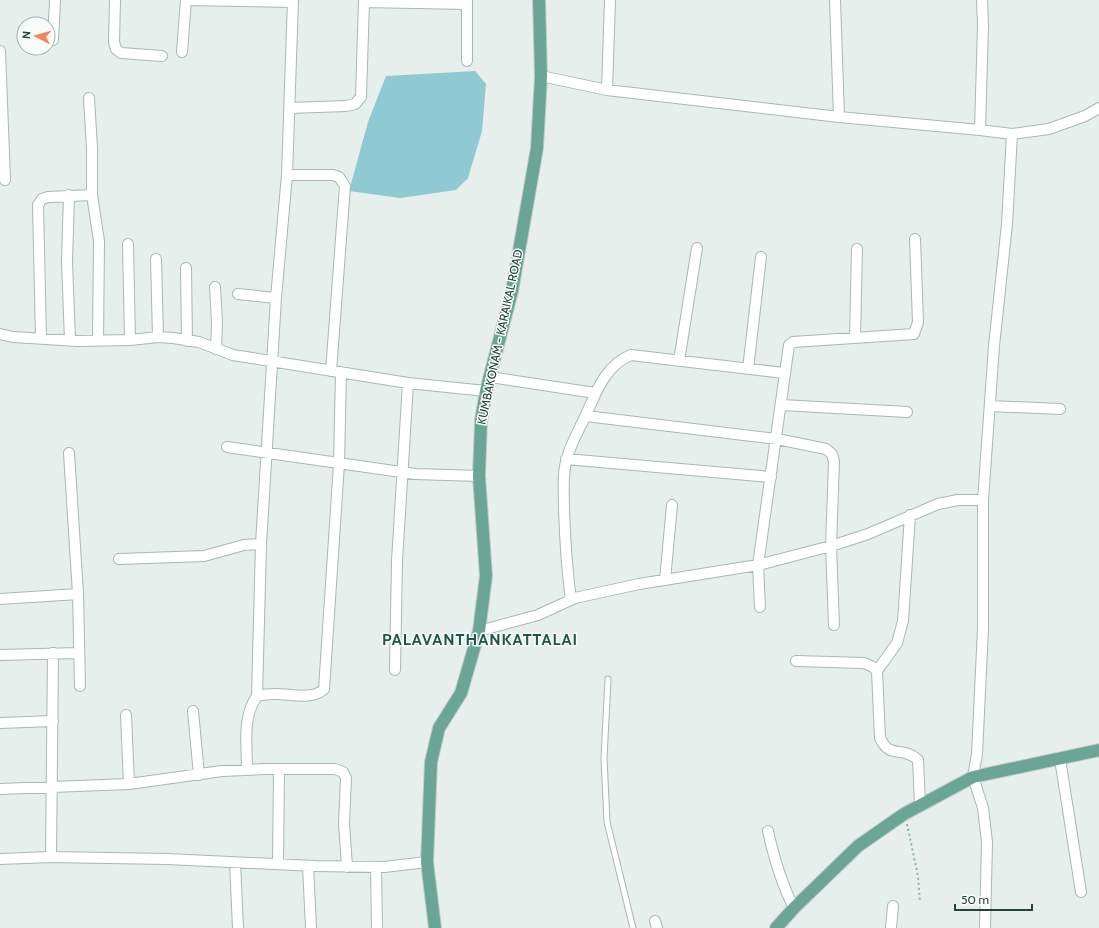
<svg xmlns="http://www.w3.org/2000/svg" width="1099" height="928" viewBox="0 0 1099 928" font-family="Cabin,sans-serif">
  <style>
    .water { fill: #8ec9d4 }
    .lines { fill: none; stroke-linecap: round; stroke-linejoin: round }
    .service-casing { stroke: #a8b8b2; stroke-width: 7 }
    .minor-casing { stroke: #a8b8b2; stroke-width: 12 }
    .primary-casing { stroke: #c2cac8; stroke-width: 14 }
    .path { stroke: #86b3a5; stroke-width: 2; stroke-dasharray: 2 3; stroke-linecap: butt }
    .service { stroke: #fff; stroke-width: 5 }
    .minor { stroke: #fff; stroke-width: 10 }
    .primary { stroke: #6aa596; stroke-width: 12 }
    .labels { text-anchor: middle; stroke-width: 3; stroke-linejoin: round; paint-order: stroke }
    .street-label { font-size: 12px; fill: #24423a; stroke: #f7fbf9 }
    .district-label { font-size: 16px; font-weight: bold; letter-spacing: 1px; fill: #1f5548; stroke: #f7fbf9 }
  </style>
  <rect width="100%" height="100%" fill="#e6efeb"/>
  <path class="water" d="M475 71 486 84 482 131 468 178 456 190 400 198 349 191 368 122 386 76Z"/>
  <g class="lines">
    <defs>
      <path id="service" d="M608 679 604 758 607 822 633 928"/>
      <path id="minor" d="M115 0 114 42 116 49 121 53 162 56
        M186 0 293 2
        M835 0 839 117
        M364 2 467 4
        M53 40 55 0
        M0 51 5 180
        M182 52 186 0
        M467 61V0
        M541 76 607 90 839 117 980 130 1012 134 1049 129 1085 116 1099 108
        M607 90 610 0
        M89 98 92 148V195L99 241 98 341
        M290 108 346 106 355 104 361 97 364 0
        M980 130 983 25 982 0
        M287 175H333L339 177 345 186 331 371
        M69 195 67 262 70 340
        M128 244 130 340
        M156 259 158 337
        M186 268 187 341
        M215 287 217 323 216 349
        M238 294 276 298
        M0 334 13 337 78 341 130 340 158 337 173 338 199 342 233 355 408 383 486 391
        M41 338 38 205 42 199 48 197 92 195
        M855 338 857 249
        M679 361 697 248
        M748 369 761 257
        M490 377 595 393
        M782 405 907 412
        M990 406 1060 409
        M586 416 777 439 826 449 832 454 834 462 831 546 834 625
        M227 447 415 474 479 476
        M69 453 78 594 80 686
        M566 459 771 477
        M119 559 204 556 244 545 261 544
        M665 580 672 505
        M0 599 78 594
        M571 600C567 570 565 540 564 509 564 493 562 474 567 458 572 440 582 425 589 408 598 387 608 364 631 355L784 373
        M760 607 758 565 789 345 793 342 914 334 918 322 915 239
        M479 631 538 615 575 598 639 584 758 565 831 546 868 534 938 504 958 500H983
        M0 655 78 653
        M796 661 864 663 873 667 877 671 880 738C890 760 902 745 918 760L920 805
        M395 670 397 561 408 383
        M877 671 897 643 903 621 910 515
        M257 696 261 544 276 298 287 175 293 0
        M193 711 199 775
        M126 715 129 784
        M0 723 53 721
        M1060 759 1081 892
        M247 770C247 745 242 717 257 696 262 695 268 694 273 694 288 693 312 701 324 689L339 464 341 372
        M0 789 129 784 222 771 265 769H335L343 772 346 778 344 823 347 867
        M768 831C774 858 781 883 794 908
        M51 857 53 653
        M0 859 51 857 167 859 315 866 384 867 427 862
        M235 862 238 928
        M278 864 279 769
        M308 866 311 928
        M376 867 377 928
        M655 921 657 928
        M891 928 893 906
        M985 928 987 842 983 808 973 777 977 754 983 629V500L994 346 1007 224 1012 134"/>
      <path id="primary" d="M435 928 427 862 431 762 439 728 461 693 479 631 486 576 479 476 481 421 486 391 512 291 537 148 541 76 539 0
        M776 928 794 908 858 846 904 814 973 777 1099 750"/>
    </defs>
    <use href="#service" class="service-casing"/>
    <use href="#minor" class="minor-casing"/>
    <use href="#primary" class="primary-casing"/>
    <path class="path" d="M907 824 918 876 920 902"/>
    <use href="#service" class="service"/>
    <use href="#minor" class="minor"/>
    <use href="#primary" class="primary"/>
  </g>
  <g class="labels">
    <g class="street-label">
      <text transform="translate(500 337) rotate(-78)" y="4">KUMBAKONAM - KARAIKAL ROAD</text>
    </g>
    <g class="district-label">
      <text x="480" y="645">PALAVANTHANKATTALAI</text>
    </g>
  </g>
  <g transform="translate(36 36) rotate(276)"><circle r="19" fill="#f7fbf9" stroke="#a3b1ad"/>
  <path d="M0-3L7 15L0 10L-7 15Z" fill="#f4845f"/>
  <text y="-6" font-size="11" font-weight="bold" text-anchor="middle" fill="#24423a">N</text>
  </g>
  <path d="M955 904v6h77v-6" fill="none" stroke="#24423a" stroke-width="2"/>
  <text x="961" y="904" font-size="12" fill="#24423a" stroke="#f7fbf9" stroke-width="3" paint-order="stroke">50 m</text>
</svg>
